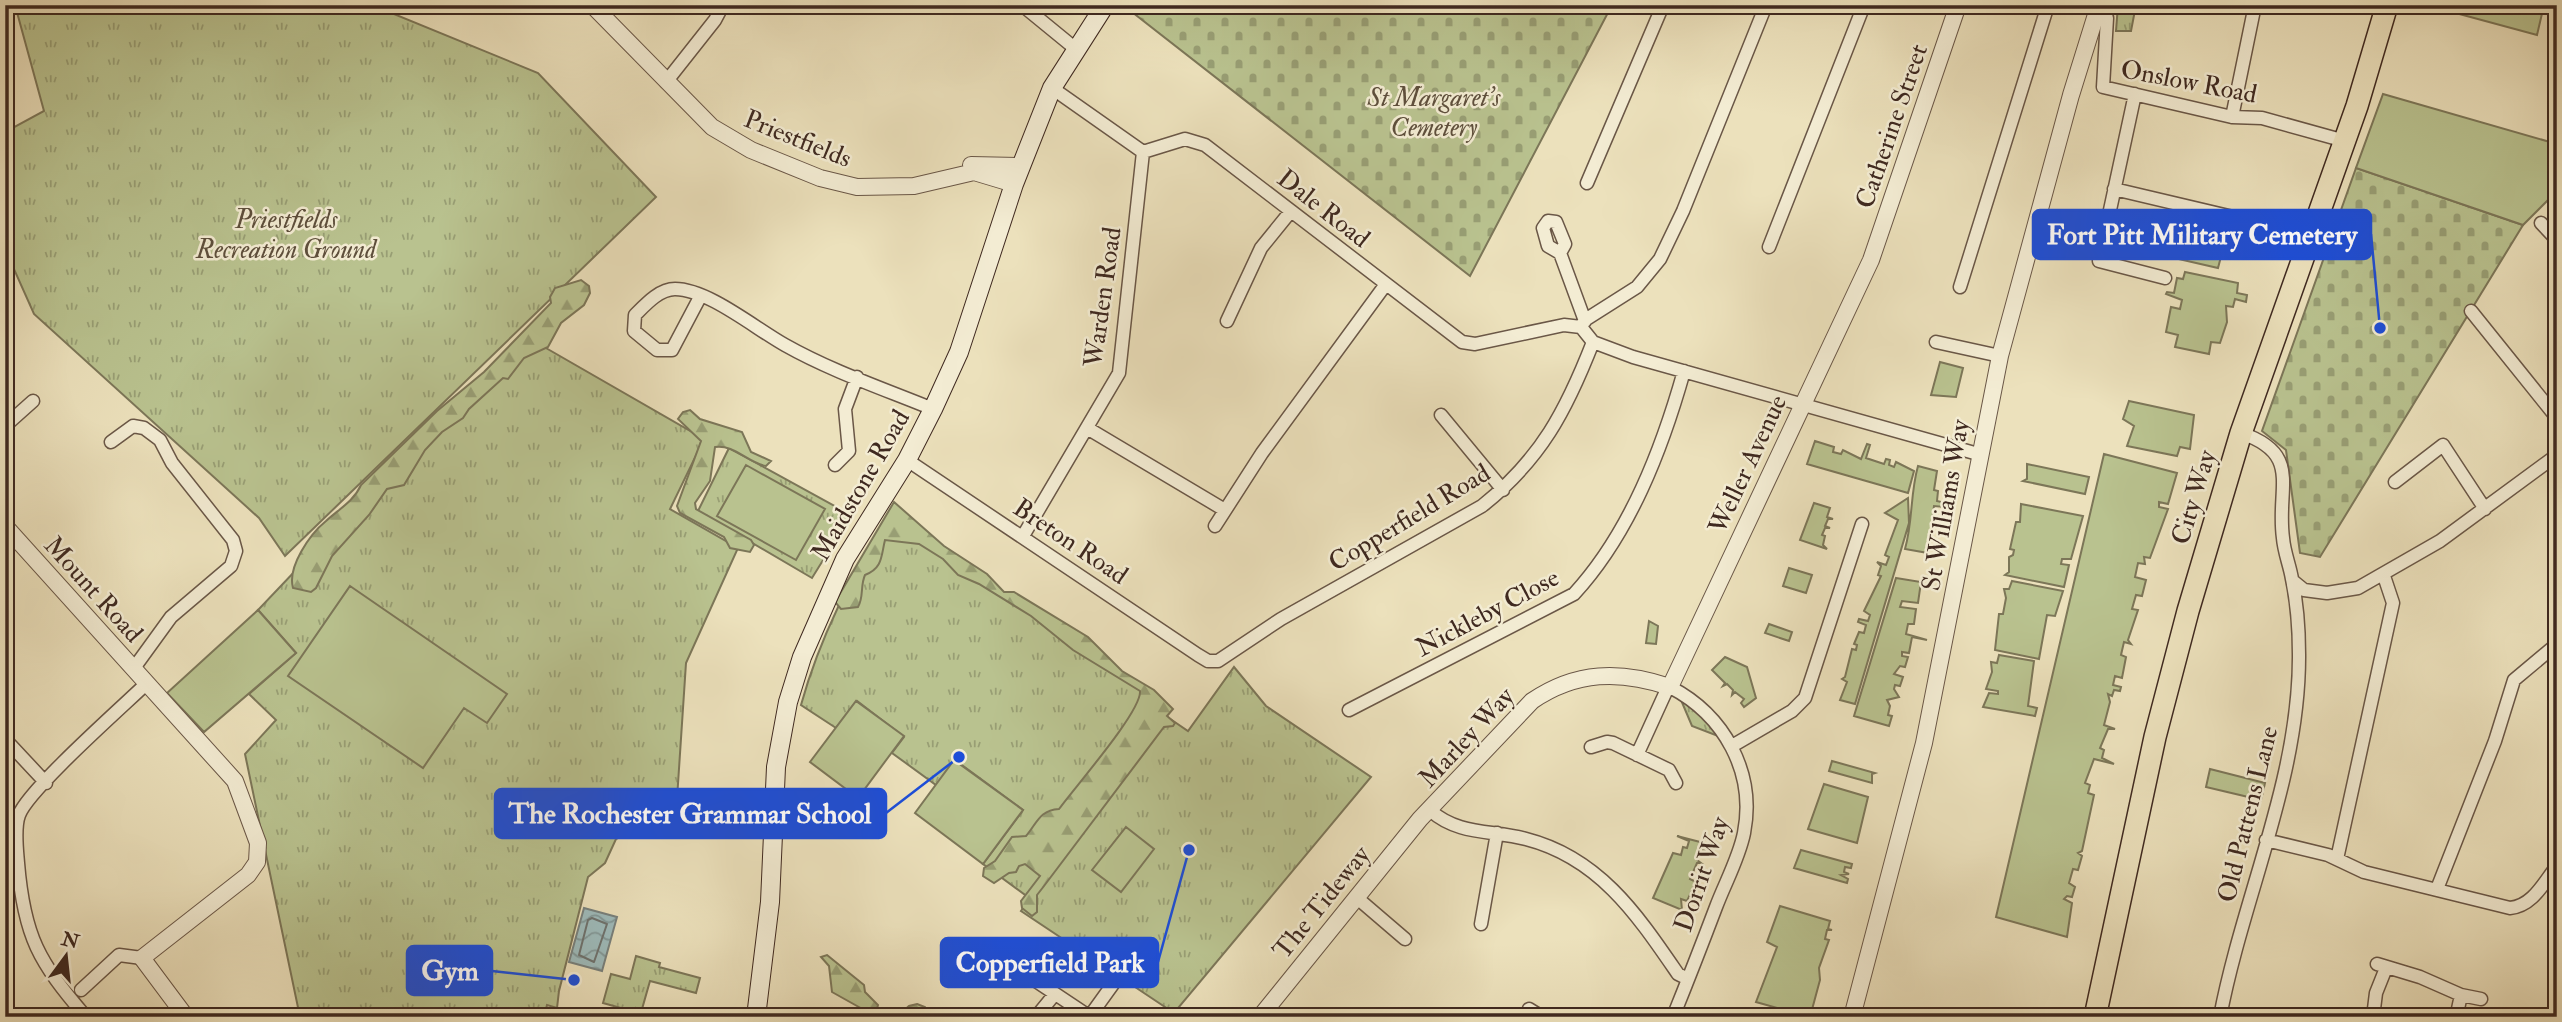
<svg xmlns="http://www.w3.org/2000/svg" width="2562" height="1022" viewBox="0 0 2562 1022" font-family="'IM FELL Double Pica',serif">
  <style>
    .grass { fill: url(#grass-tufts); stroke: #7c7658; stroke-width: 2 }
    .forest { fill: url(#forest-firs); stroke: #7c7658; stroke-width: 2 }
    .cemetery { fill: url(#cemetery-stones); stroke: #7c7658; stroke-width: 2 }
    .garden { fill: #b9c28f; stroke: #7c7658; stroke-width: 2 }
    .water { fill: url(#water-waves); stroke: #78817d; stroke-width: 2 }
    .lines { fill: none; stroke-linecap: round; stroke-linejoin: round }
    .shore { stroke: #6e726e; stroke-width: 2 }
    .minor-casing { stroke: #6a5747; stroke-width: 15 }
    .tertiary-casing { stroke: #6a5747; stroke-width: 18 }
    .secondary-casing { stroke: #3f2920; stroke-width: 20 }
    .primary-casing { stroke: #3f2920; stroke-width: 24 }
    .minor { stroke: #f3ecd3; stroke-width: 12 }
    .tertiary { stroke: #f3ecd3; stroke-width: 16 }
    .secondary { stroke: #f3ecd3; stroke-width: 18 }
    .primary { stroke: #ece1bc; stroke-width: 21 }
    .labels { text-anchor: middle; stroke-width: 5; stroke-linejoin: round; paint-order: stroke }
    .street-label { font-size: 26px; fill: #3f2920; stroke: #f3ecd3 }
    .park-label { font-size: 26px; font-style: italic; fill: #5e4f3c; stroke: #f3ecd3 }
    .leader { fill: none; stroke: #1d4ed8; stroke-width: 2.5 }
    .callout-dot { fill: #1d4ed8; stroke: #f3ecd3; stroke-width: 2.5 }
    .callout { fill: #1d4ed8; stroke: #1d4ed8; stroke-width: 2.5 }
    .callout-label { font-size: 28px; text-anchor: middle; font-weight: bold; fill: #fff }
  </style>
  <defs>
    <pattern id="grass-tufts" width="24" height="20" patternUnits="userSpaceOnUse" patternTransform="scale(1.75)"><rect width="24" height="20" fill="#b9c28f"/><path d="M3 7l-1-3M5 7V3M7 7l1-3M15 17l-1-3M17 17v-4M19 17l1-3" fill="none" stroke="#989e74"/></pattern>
    <pattern id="forest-firs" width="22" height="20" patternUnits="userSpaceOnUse" patternTransform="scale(1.75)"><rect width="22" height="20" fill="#b9c28f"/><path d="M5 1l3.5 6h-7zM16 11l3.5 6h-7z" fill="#989e74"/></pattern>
    <pattern id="cemetery-stones" width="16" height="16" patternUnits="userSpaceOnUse" patternTransform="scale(1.75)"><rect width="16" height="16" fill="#b9c28f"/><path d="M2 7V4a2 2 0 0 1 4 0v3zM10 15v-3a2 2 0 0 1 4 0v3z" fill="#989e74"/></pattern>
    <pattern id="water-waves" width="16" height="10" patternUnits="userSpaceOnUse" patternTransform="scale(1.75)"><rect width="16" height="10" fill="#9ebbbb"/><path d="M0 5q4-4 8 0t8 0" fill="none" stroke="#829898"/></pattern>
  </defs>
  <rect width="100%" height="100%" fill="#ece1bc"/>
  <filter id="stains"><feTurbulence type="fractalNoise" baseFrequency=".00286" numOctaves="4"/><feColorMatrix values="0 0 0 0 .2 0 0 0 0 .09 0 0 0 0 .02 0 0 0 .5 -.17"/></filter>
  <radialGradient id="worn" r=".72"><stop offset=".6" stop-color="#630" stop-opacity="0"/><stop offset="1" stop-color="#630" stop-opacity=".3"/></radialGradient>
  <path class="grass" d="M15 5H372L538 73 656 197 285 556 259 518 34 314 5 249V132L44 111Z
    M2118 5H2136L2131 31H2116Z
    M532 340 704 439 670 509 738 548 686 663 675 829 638 827 616 839 605 863 588 877 559 991 557 1008 547 1005 544 1017H300L245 754 276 720 249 694 296 653 258 610 316 549Z
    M729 448 851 515 812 578 698 511Z
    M888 515 1164 703 1028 897 983 864 1023 810 955 760 936 785 892 753 904 737 857 701 836 728 801 705C820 636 852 576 888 515Z
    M1234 667 1266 706 1371 777 1174 1013 1021 911 1166 716 1188 731Z
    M1681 700 1702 716 1718 736 1692 726Z
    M636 956 660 963 659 967 700 978 696 993 650 981 642 1009 636 1008 635 1012 603 1003 611 974 630 979Z"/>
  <path class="forest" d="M581 280 589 286 590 293 584 305 561 323 548 347 524 358 508 379 503 378 469 409 463 418 442 432 425 450 404 485 387 489 369 515 332 556 316 588 311 592 293 588C287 567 310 534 326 521 339 509 354 501 361 485L437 411 484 372 551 303 550 297 555 288Z
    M690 410 700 419 742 432 751 452 771 461 766 466C748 463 734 444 715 447L710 481 695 503 696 509 751 540 754 545 750 552 730 548 724 537 680 513 677 506 701 441 678 419 683 412Z
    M894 502 944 546 987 574 1004 592H1014L1088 637 1122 671 1154 690 1173 709 1167 716 1175 723 1173 726 1164 727 1044 886 1037 895V912L1032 916 1022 908 1021 901 1040 876 1025 864 1019 866 1016 872 1009 873 994 883 983 876 984 868 995 861 1012 837 1026 836C1037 823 1040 810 1059 809 1074 788 1142 711 1140 691L1073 650 1031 616 979 584 958 575 943 559 919 544 885 540C881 556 883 568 865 575 860 586 864 597 858 607L841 609 835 602Z
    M827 955 864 985 865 992 878 1005 875 1016 832 992 829 966 821 957Z
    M917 1004 925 1007 933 1017H897L909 1006Z"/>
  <path class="cemetery" d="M1123 5H1612L1470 276Z
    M2356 168 2523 225 2320 557 2300 553 2286 450 2262 431Z"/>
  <path class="garden" d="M2426 5H2544L2537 35Z
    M2383 94 2557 144V191L2523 225 2356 168Z
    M2140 212 2139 228 2143 227V231L2147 232 2149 228V233L2155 234 2158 230 2159 234 2193 243 2195 238 2200 243 2205 240 2204 246 2213 248 2217 243 2224 245 2218 268 2122 246 2126 229 2136 231Z
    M2185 272 2238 283 2237 293 2247 295 2246 302 2235 299 2233 307 2226 306 2227 322 2220 343 2211 342 2209 354 2175 347 2178 335 2166 332 2171 307 2180 309 2182 300 2166 294 2167 292 2174 293 2177 278 2183 279Z
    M1940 362 1963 368 1956 397 1931 395Z
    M2129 401 2194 415 2190 449 2180 447 2177 456 2127 446 2134 426 2123 419Z
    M1815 441 1834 447 1833 452 1841 454 1843 450 1861 459 1867 444 1870 445 1866 458 1884 464 1886 459 1890 460 1889 465 1894 467 1896 462 1914 471 1908 493 1807 464Z
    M2104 454 2177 473 2168 504 2159 502V507L2168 509 2150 558 2144 557 2145 564 2138 563 2135 577 2146 580 2142 596 2136 595 2132 609 2138 610 2128 640 2131 644 2124 642 2121 655 2126 657 2122 678 2115 676 2113 685 2121 687 2120 691 2114 690 2112 696 2108 694 2110 702 2104 725 2115 729H2108L2100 748 2104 750 2102 758 2114 764 2094 759 2085 783 2090 785 2088 793 2094 795 2082 851 2078 853 2082 856 2078 870 2073 869 2069 883 2075 887 2072 897 2067 896 2064 899 2072 903 2067 937 1996 917Z
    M2027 464 2089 477 2085 494 2023 481 2027 479Z
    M746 465 825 509 796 560 717 516Z
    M1918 466 1937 471 1934 490 1938 491 1937 501 1945 503V507L1934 506 1928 553 1905 549C1913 521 1910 494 1918 466Z
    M1908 498 1909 523 1855 704 1840 700 1847 682 1842 679 1845 677 1852 649 1856 650 1857 645 1854 644 1859 632 1864 633 1866 625 1858 622 1859 619 1868 621 1870 615 1864 611 1881 576 1878 575 1881 566 1877 562 1886 565 1889 557 1885 555 1898 520 1885 513Z
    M1814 503 1830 508 1827 517 1833 519H1828L1825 526 1830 528H1825L1822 535 1825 536 1823 545 1827 549 1800 540Z
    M2021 504 2083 516 2071 559H2062L2061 564 2069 565 2064 587 2005 575 2009 572V557L2013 555 2014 550 2010 549 2016 522H2020Z
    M1789 568 1812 575 1806 593 1783 586Z
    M1896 578 1921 582 1918 603 1902 601 1900 607 1916 609 1914 624H1908L1906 634 1927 640 1912 637 1909 653 1902 652V656L1908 657 1905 667 1900 666 1894 674 1903 677 1900 686 1895 685 1894 689 1899 697 1887 700 1890 706 1888 715 1892 716 1889 726 1854 716Z
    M2012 581 2063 591 2055 616 2047 615 2039 659 1995 650 1999 614H2003L2006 598 2004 589H2009Z
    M350 586 507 694 487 723 464 708 423 768 288 676Z
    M258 610 296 653 204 732 167 693Z
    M1649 621 1658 626 1656 644 1646 643Z
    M1769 624 1792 632 1789 641 1765 633Z
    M1999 655 2034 661 2028 706 2037 708 2035 716 1983 707 1989 693 1998 694V691L1986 689 1992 672 1991 662 1997 663Z
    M1725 657 1747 667 1756 698 1744 707 1741 703 1744 699 1735 692 1732 695 1733 690 1727 684 1723 686 1725 683 1712 670Z
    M856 701 904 736 858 798 810 762Z
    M954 760 1023 810 983 864 915 813Z
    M1832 761 1875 773 1872 774V783L1829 771Z
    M2210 769 2265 783 2261 800 2206 787Z
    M1824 784 1868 797 1857 843 1808 829Z
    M1126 827 1154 849 1121 892 1092 870Z
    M1677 836 1704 843 1702 850 1706 851 1704 856 1699 854 1697 860 1701 863H1697L1690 879 1696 882 1687 901 1681 899 1682 910 1653 898 1673 853 1681 855 1683 847 1687 848 1689 841Z
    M1801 850 1852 864 1851 868 1845 867 1844 872 1849 874 1841 875 1848 879 1847 883 1794 868Z
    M1780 906 1830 921 1828 929 1832 930H1827L1825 939 1829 940 1819 968 1820 980 1810 1017 1756 1002 1777 947 1767 942Z"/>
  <path class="water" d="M584 908 617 917 602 971 569 962Z"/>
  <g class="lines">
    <path class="shore" d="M592 918 607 924 594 962 579 955 588 920Z"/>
    <defs>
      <path id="minor" d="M1022 5 1077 50
        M2097 11 2107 18 2103 87 2232 117 2262 118 2345 141
        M666 82 715 20 723 5
        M2135 94 2099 261 2165 278
        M2232 117 2255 5
        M1143 152 1185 139 1205 145 1462 342 1475 344 1564 325 1581 327 1585 320 1637 287 1660 259 1683 211 1766 5
        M1587 183 1663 5
        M2114 189 2309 235
        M2541 223 2557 240
        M1769 247 1864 5
        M1560 253 1548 246 1543 228 1548 221 1556 222 1565 244 1560 253 1585 321
        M1960 287 2048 5
        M700 297 672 350H657L634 331 635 315C645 305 659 289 675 289 708 289 756 329 785 345 831 371 884 389 933 409
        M2471 311 2557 418
        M1227 321 1261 248 1291 211
        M1593 342 1633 357 1978 454
        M1936 342 2000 356
        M1441 415 1503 490
        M5 426 33 401
        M1087 428 1223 509
        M111 442 133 426 144 428 160 440 172 463 233 540 236 551 231 566 171 617 134 668
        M907 460 1198 655 1208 661H1218L1281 619 1482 506C1541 459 1566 411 1593 342L1581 327
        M835 465 849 451 845 409 857 377
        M2395 482 2443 445 2485 509
        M1215 526 1262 453 1386 284
        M1023 536 1119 373 1143 152 1052 88
        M2293 581 2304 590 2327 593 2358 588 2440 541 2557 455
        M1670 687C1724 715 1756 772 1744 833 1739 858 1725 883 1716 907 1702 944 1688 980 1673 1017
        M1349 710 1574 594C1630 533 1662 449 1684 371
        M5 739 46 783
        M1732 746 1792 711 1805 698 1862 524
        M1591 747 1607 742 1613 743 1669 770 1676 783
        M1637 755 1668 687
        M1431 811C1458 835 1492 830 1526 839 1600 858 1638 916 1678 974L1688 979
        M2266 840 2328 855 2364 872 2510 908C2533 906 2544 882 2557 866
        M2337 859 2393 603 2384 576
        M2437 889 2495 741 2514 680 2557 644
        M1356 897 1405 939
        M1481 924 1497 833
        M2377 964 2420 977 2461 995 2481 999
        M1036 981 1090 1017
        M81 990 119 955 142 958
        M1529 1009 1542 1017
        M2458 1009 2461 995
        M1090 1016 1113 984
        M86 1017C39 962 24 937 18 863 17 850 14 828 19 815 28 790 122 707 146 684
        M1036 1017 1054 995
        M2220 1017C2243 896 2300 778 2299 654 2299 630 2297 603 2292 579 2290 566 2284 552 2283 538 2276 487 2303 454 2241 433
        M2373 1017 2376 993 2386 968"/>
      <path id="tertiary" d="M592 5 712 127 751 150 820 178 857 187 914 186 974 172 1014 184
        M971 165 1020 166
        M5 526 235 781 258 843 257 862 248 875 142 958 186 1017
        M1260 1017 1420 819 1532 701C1576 671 1620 670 1670 687L1871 260 1958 5
        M1852 1017 1924 743 2000 356 2071 95 2099 5"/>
      <path id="secondary" d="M756 1017 770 902 776 767 788 702 802 657 845 559 907 460 933 409 959 352 1014 184 1052 88 1105 5"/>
      <path id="primary" d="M2095 1017 2155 737 2188 611 2241 433 2357 106 2387 5"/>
    </defs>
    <use href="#minor" class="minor-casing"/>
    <use href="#tertiary" class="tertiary-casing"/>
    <use href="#secondary" class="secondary-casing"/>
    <use href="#primary" class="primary-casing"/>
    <use href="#minor" class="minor"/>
    <use href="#tertiary" class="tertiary"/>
    <use href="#secondary" class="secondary"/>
    <use href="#primary" class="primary"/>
  </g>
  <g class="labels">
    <g class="street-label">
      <text transform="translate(2189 81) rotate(11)" y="9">Onslow Road</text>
      <text transform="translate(1891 126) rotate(-71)" y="9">Catherine Street</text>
      <text transform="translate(798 138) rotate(22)" y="9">Priestfields</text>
      <text transform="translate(1324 208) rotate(38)" y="9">Dale Road</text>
      <text transform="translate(1102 297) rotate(-82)" y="9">Warden Road</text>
      <text transform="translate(1747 464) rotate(-65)" y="9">Weller Avenue</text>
      <text transform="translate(860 485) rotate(-60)" y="9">Maidstone Road</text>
      <text transform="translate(2193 497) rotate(-73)" y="9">City Way</text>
      <text transform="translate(1945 505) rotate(-80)" y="9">St Williams Way</text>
      <text transform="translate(1409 517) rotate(-31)" y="9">Copperfield Road</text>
      <text transform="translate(1071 541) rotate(34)" y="9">Breton Road</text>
      <text transform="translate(94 589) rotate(48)" y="9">Mount Road</text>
      <text transform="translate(1487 612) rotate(-28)" y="9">Nickleby Close</text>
      <text transform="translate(1466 737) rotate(-47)" y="9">Marley Way</text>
      <text transform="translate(2247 814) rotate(-76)" y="9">Old Pattens Lane</text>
      <text transform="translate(1701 874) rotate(-71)" y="9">Dorrit Way</text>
      <text transform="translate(1321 902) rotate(-51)" y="9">The Tideway</text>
    </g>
    <g class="park-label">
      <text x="1434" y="106">St Margaret's<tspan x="1434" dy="30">Cemetery</tspan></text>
      <text x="286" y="228">Priestfields<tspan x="286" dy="30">Recreation Ground</tspan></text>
    </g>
  </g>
  <path class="leader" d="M2380 328L2371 234M959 757L886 813M1189 850L1158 962M574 980L492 971"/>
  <g class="callout-dot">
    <circle cx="2380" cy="328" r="7"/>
    <circle cx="959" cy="757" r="7"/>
    <circle cx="1189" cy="850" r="7"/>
    <circle cx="574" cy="980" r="7"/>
  </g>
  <g class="callout">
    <rect x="2033" y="210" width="338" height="49" rx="7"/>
    <rect x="495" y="789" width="391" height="49" rx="7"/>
    <rect x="941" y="938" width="217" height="49" rx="7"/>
    <rect x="407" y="946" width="85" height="49" rx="7"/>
  </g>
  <g class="callout-label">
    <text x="2202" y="244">Fort Pitt Military Cemetery</text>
    <text x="690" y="823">The Rochester Grammar School</text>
    <text x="1050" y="972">Copperfield Park</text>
    <text x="450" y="980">Gym</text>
  </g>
  <rect width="2562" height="1022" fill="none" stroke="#ece1bc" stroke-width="28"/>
  <rect x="7" y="7" width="2548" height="1008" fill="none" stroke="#3f2920" stroke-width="3.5"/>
  <rect x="14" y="14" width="2534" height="994" fill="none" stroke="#3f2920" stroke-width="2"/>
  <g transform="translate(66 956) rotate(15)" stroke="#f3ecd3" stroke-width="5" paint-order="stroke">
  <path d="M0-5L12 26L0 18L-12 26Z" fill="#3f2920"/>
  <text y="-10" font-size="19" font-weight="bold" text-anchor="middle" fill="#3f2920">N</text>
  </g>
  <rect width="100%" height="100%" filter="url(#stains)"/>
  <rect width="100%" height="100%" fill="url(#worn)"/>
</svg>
